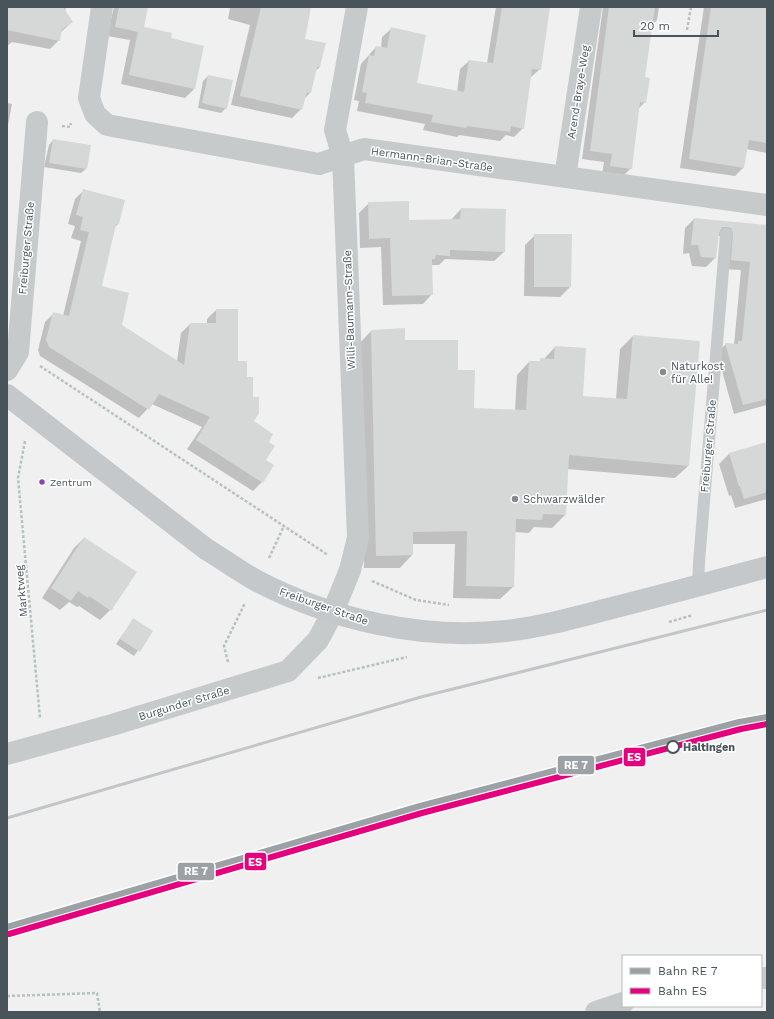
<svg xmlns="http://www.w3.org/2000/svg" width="774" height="1019" viewBox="0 0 774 1019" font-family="'Work Sans',sans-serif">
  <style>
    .shadow { fill: #0003 }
    .building { fill: #d6d8d8 }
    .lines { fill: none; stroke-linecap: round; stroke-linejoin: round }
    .path { stroke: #b7c2bd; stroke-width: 2.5; stroke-dasharray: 3 2; stroke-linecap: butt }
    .service { stroke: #c7cacb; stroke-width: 12 }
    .minor { stroke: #c7cacb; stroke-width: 22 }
    .primary { stroke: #c5c8cb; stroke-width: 22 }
    .rail { stroke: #c3c6c6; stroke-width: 3 }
    .rail-1-casing { stroke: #fff; stroke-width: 9 }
    .rail-2-casing { stroke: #fff; stroke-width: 9 }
    .rail-1 { stroke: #9ba1a4; stroke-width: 6 }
    .rail-2 { stroke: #e5007d; stroke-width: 6 }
    .poi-dot { fill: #838b8e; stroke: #fff; stroke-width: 1.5 }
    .bus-dot { fill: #8e44ad; stroke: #fff; stroke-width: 1.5 }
    .stop-dot { fill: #fff; stroke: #49545a; stroke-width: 2 }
    .labels { text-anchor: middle; stroke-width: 3; stroke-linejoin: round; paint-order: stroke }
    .bus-label { font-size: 10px; fill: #49545a; stroke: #fff; text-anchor: start }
    .street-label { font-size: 11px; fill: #49545a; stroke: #fff }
    .poi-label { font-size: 11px; fill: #49545a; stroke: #fff; text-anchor: start }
    .stop-label { font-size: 11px; font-weight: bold; fill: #49545a; stroke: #fff; text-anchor: start }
    .line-badge { stroke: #fff; stroke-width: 1.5 }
    .badge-label { font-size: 11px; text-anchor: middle; font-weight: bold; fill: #fff }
  </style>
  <rect width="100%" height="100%" fill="#f0f0f0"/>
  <path class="shadow" d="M7 7H66L65 12 72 22 61 32 59 40 50 49 12 42 7 46Z
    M114 7H147L143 28 170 39 194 89 185 98 121 84 130 40 107 36Z
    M227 7H310L304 39 320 67 315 71 310 93 304 99 301 109 292 118 231 105 250 25 228 19 230 8Z
    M496 7H554L548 8 540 69 530 78 523 128 514 137 506 135 500 141 459 135 457 137 423 130 425 124 357 111 359 101 354 100 361 64 376 47 381 48 382 37 391 29 416 84 457 92 460 69 469 61 487 63Z
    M603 7H659L657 20 651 26 644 78 645 102 638 109 631 168 622 177 602 174 604 162 582 159Z
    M704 7H767V153L746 149 743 168 735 176 680 168Z
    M208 76 226 108 221 113 198 108 203 81Z
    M7 103 12 104 7 131Z
    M53 140 86 169 81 173 44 167 49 145Z
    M84 190 118 224 114 228 101 286 121 325 177 361 181 333 190 324H207V319L216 310H237V362L246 378 252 422 267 443 265 460 273 465 262 482 253 491 187 449 202 427 152 404 139 418 40 356 38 350 45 322 54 313 63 316 81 241 71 238 75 226 68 224 75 199Z
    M369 203 408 221 451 220 461 209 504 252 494 261 445 259 439 265H431L432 294 423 304 383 305 381 247 360 248 359 213Z
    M694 219 767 226V405L734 414 717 353 726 344 734 345 741 270 723 269 722 237 717 235 715 258 706 267 692 266 689 253 683 254 685 228Z
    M535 235 570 287 560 297 524 296 525 245Z
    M371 331 404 341 457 371 473 409 515 411 517 375 529 362H537L543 360 555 347 582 397 616 399 620 349 633 336 688 466 675 478 567 469 565 515 552 528 534 527 529 533 514 532 513 587 500 599 453 598 455 544H412V555L400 568H364L359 344Z
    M767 443V499L735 508 731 495 729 496 719 464 729 454Z
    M84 538 110 610 100 620 79 606 77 607 69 602 60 610 42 598 74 548Z
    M133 620 151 632 134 656 116 644Z"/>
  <path class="building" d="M7 7H63L73 22 62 29 60 41 7 30Z
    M119 7H148L144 27 172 33 171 38 204 46 195 89 129 75 138 32 115 27Z
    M261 7H311L305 39 326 43 320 67H317L311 93 307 92 302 110 240 96Z
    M502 7H550L541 70 532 69 524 129 511 126 510 132 467 126 466 128 431 122 433 115 365 103 367 93 362 92 369 55 374 56 376 46 387 48 391 27 426 35 417 83 464 92 469 60 493 63Z
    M609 7H655L645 77 650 78 646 103 640 102 632 169 610 166 612 154 590 151Z
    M711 7H767V143L749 140 744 168 689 159Z
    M208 75 233 80 227 109 202 103Z
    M53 139 91 145 87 169 49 163Z
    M83 189 125 200 119 224H116L102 286 129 293 122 325 184 365 190 323H216V309H238V361H247V377H253V397H259V413L254 421 273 434 269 442 275 446 266 460 274 465 263 483 196 440 210 417 159 394 149 410 49 347 46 340 53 312 69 316 89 232 80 230 83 217 76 215Z
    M409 201V220L460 219 461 208 506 209 505 252 450 250V256L436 255 435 259H432L433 295 392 296 390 238 369 239 368 202Z
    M694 218 767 225V399L743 405 725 343 738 344V341H742L750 262 731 260 733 234 731 228 727 227H722L719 233 716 258 701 257 698 245H691Z
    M534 234H572L571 287H534Z
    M405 328V340H458V370H475L474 408 526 410 529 361H540V358L554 359 555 346 586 348 583 396 627 399 633 335 700 341 689 466 569 455 566 515 543 514 542 520 516 519 514 587 466 586 467 531 413 532V555L376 556 371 330Z
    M767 442V492L744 499 740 486 739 487 729 453Z
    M84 537 137 572 111 611 89 596 88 598 78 591 71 601 51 588Z
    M133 618 153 631 140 652 120 639Z"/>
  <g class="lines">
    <path class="path" d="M687 30 691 7
      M62 126 70 127 71 123
      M40 366 328 555
      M25 441 18 478 40 718
      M269 558 284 526
      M372 581 416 600 449 605
      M669 622 693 615
      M228 662 224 646 245 603
      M318 678 407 657
      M7 996 97 993 100 1012"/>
    <path class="service" d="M698 586 699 562 726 234"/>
    <path class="minor" d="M102 7 89 98 95 114 107 125 319 164 364 149 767 205
      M565 177 591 7
      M7 370 18 352 37 122
      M7 754 112 725 288 671 318 640 333 612 350 570 358 538 343 157 335 130 357 7
      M761 978H767
      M596 1012 623 1003"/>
    <path class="primary" d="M7 395 206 549C223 559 240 572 257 581 332 620 422 640 506 631 542 627 577 617 612 608 664 595 715 581 767 567"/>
    <path class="rail" d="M7 818 421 697 767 610"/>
    <defs>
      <path id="rail-1" d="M7 927 420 806 739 722 767 717"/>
      <path id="rail-2" d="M9 934 422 813 741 729 767 724"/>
    </defs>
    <use href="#rail-1" class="rail-1-casing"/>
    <use href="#rail-2" class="rail-2-casing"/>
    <use href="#rail-1" class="rail-1"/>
    <use href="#rail-2" class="rail-2"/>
  </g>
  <g class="poi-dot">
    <circle cx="663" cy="372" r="4"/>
    <circle cx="515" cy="499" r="4"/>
  </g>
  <circle class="bus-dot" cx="42" cy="482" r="3.5"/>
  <circle class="stop-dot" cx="673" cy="747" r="6"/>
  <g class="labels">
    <g class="bus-label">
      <text x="50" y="486">Zentrum</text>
    </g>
    <g class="street-label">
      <text transform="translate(578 92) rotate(-81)" y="4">Arend-Braye-Weg</text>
      <text transform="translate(432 159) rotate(8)" y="4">Hermann-Brian-Straße</text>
      <text transform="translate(26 248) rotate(-85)" y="4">Freiburger Straße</text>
      <text transform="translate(349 310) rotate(-92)" y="4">Willi-Baumann-Straße</text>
      <text transform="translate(708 446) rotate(-85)" y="4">Freiburger Straße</text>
      <text transform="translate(21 591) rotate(-95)" y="4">Marktweg</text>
      <text transform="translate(324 606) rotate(19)" y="4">Freiburger Straße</text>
      <text transform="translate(184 703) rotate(-17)" y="4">Burgunder Straße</text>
    </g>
    <g class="poi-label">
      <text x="671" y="370">Naturkost<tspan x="671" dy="13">für Alle!</tspan></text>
      <text x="523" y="503">Schwarzwälder</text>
    </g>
    <g class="stop-label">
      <text x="683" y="751">Haltingen</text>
    </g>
  </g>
  <g class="line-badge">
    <rect x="623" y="747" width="23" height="20" rx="4" fill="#e5007d"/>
    <rect x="557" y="755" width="38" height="20" rx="4" fill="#9ba1a4"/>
    <rect x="244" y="852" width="23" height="19" rx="4" fill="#e5007d"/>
    <rect x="177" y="862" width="38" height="19" rx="4" fill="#9ba1a4"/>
  </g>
  <g class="badge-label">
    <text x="634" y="761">ES</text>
    <text x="576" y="769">RE 7</text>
    <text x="255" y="866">ES</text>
    <text x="196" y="875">RE 7</text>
  </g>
  <rect width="774" height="1019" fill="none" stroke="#49545a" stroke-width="16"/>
  <rect x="622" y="955" width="140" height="52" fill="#ffffff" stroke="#b6bbbd"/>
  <rect x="630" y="968" width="20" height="6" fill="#9ba1a4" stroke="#b6bbbd"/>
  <text x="658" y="975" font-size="12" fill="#49545a">Bahn RE 7</text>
  <rect x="630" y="988" width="20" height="6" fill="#e5007d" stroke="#b6bbbd"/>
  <text x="658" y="995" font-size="12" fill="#49545a">Bahn ES</text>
  <path d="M634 30v6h84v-6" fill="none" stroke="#49545a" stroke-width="2"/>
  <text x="640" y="30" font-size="12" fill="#49545a" stroke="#ffffff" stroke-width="3" paint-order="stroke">20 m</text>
</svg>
